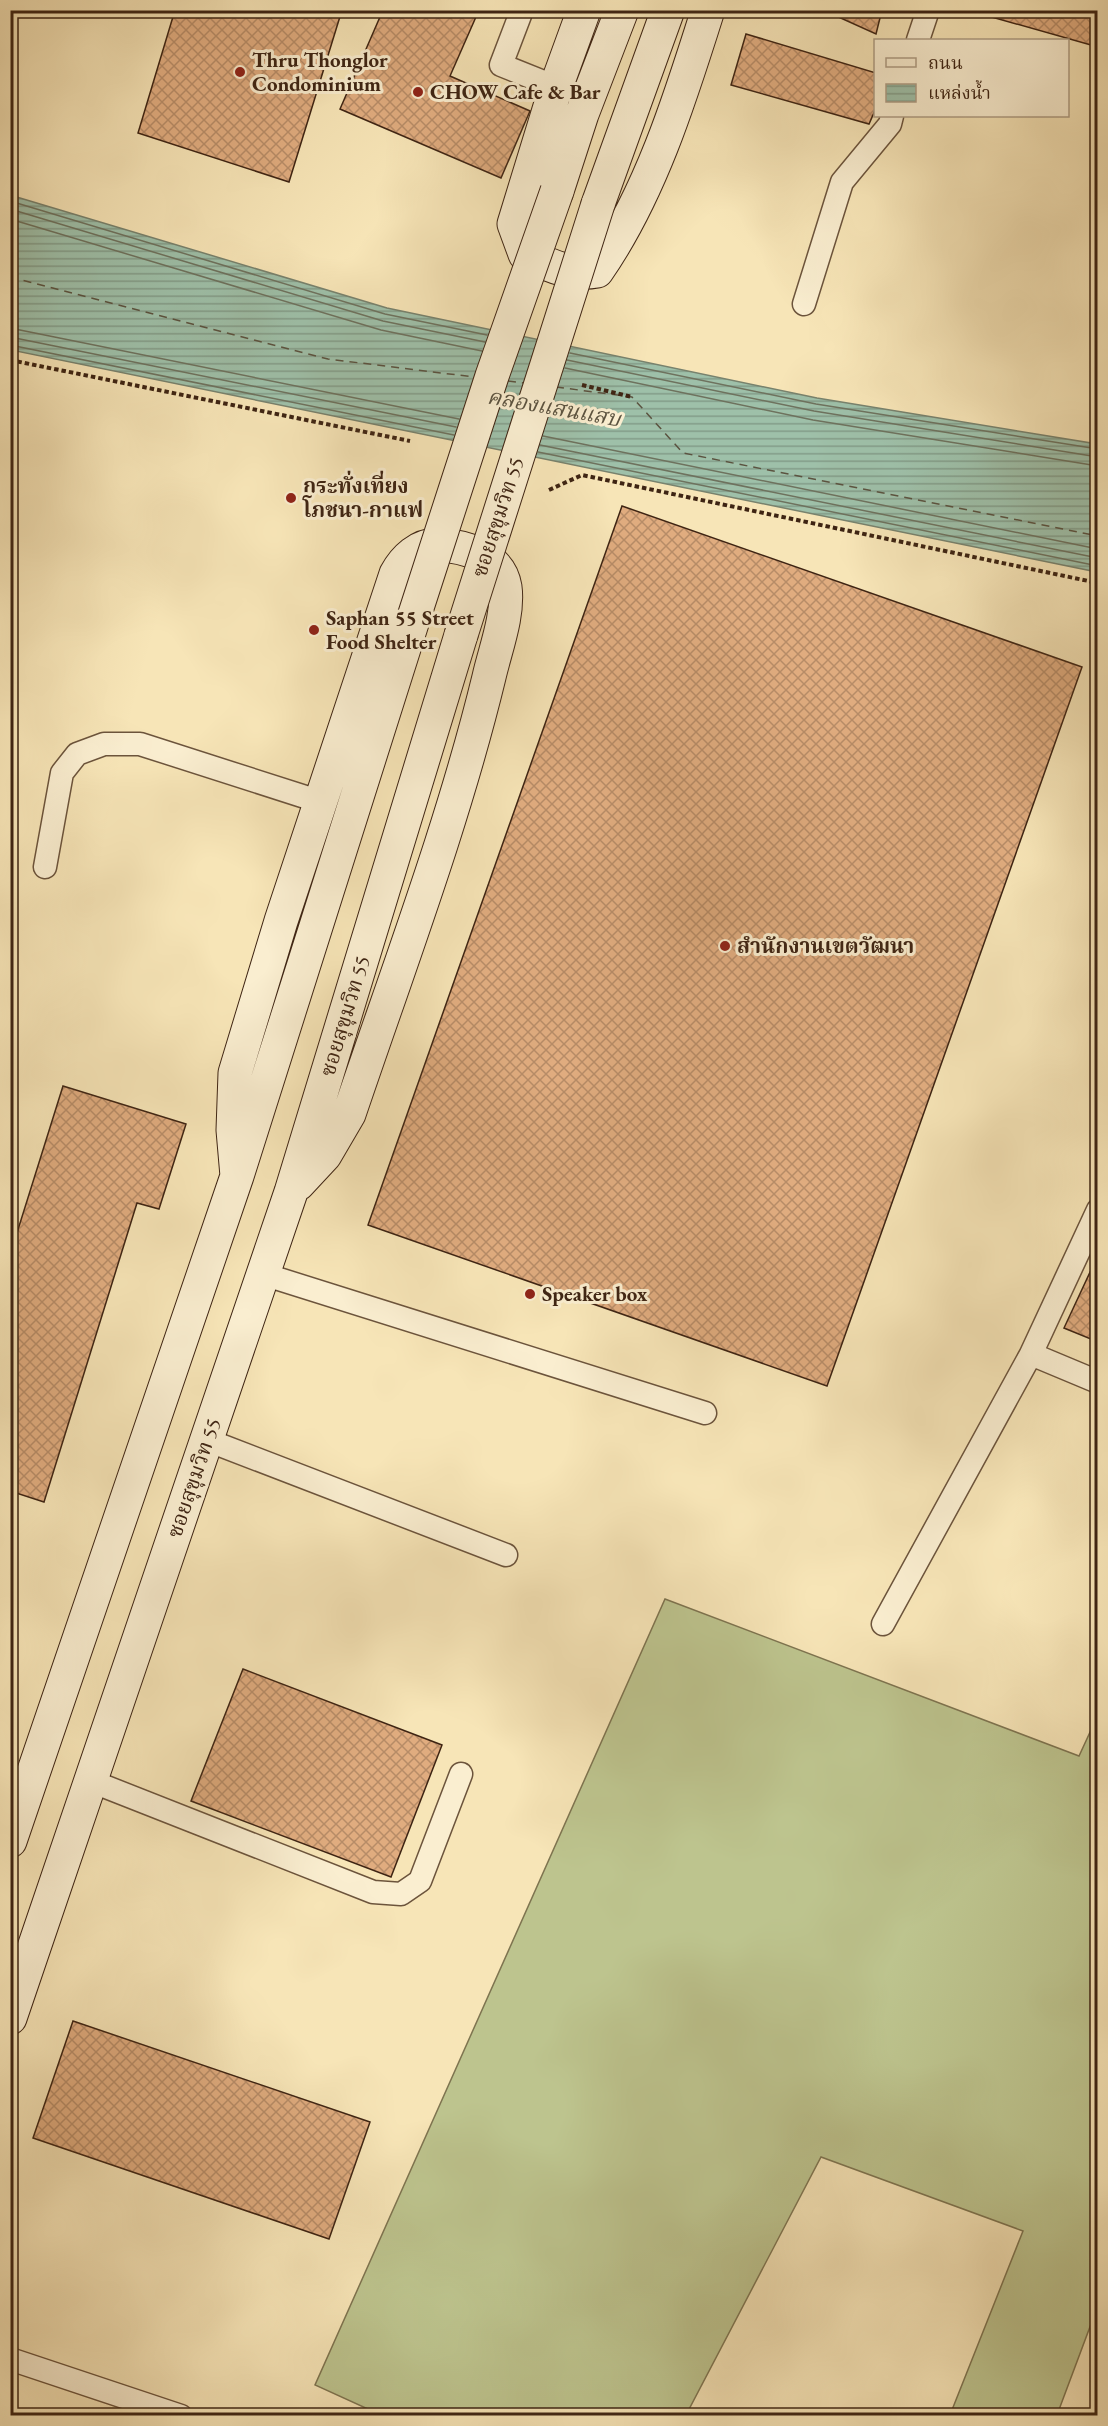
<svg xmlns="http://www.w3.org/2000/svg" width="1108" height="2426" viewBox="0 0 1108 2426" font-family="'EB Garamond','Noto Serif Thai',serif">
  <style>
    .grass { fill: #bdc48e; stroke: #7e7450; stroke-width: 1.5 }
    .water { fill: url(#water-rules); stroke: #78826d; stroke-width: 1.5 }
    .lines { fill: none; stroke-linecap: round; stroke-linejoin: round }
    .shore { stroke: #6e725e; stroke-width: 1.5 }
    .ferry { stroke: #5b5340; stroke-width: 1.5; stroke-dasharray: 8 6; stroke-linecap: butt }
    .building { fill: url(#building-cross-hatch); stroke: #3e2413; stroke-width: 1.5 }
    .service-casing { stroke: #6c543c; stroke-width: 25 }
    .secondary-casing { stroke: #3e2413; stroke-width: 35 }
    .path { stroke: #3e2413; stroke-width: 4; stroke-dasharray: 4.5 3; stroke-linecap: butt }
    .service { stroke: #faeed0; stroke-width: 22 }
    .secondary { stroke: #faeed0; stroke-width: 33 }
    .secondary-bridge-casing { stroke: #3e2413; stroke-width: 35; stroke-linecap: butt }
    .secondary-bridge { stroke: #faeed0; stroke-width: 33 }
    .poi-dot { fill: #8f2418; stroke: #faeed0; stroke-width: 2 }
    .labels { text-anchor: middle; stroke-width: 6; stroke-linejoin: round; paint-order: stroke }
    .poi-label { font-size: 21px; font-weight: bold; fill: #3e2413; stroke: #faeed0; text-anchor: start }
    .street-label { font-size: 21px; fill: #3e2413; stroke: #faeed0 }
    .water-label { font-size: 22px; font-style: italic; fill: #5b5340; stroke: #faeed0 }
  </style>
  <defs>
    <pattern id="water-rules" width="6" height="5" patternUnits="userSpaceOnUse" patternTransform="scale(1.5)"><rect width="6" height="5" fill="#9ec0a9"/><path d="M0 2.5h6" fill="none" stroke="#829c88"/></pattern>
    <pattern id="building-cross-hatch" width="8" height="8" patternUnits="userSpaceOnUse" patternTransform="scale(1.5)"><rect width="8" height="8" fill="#e0ac7f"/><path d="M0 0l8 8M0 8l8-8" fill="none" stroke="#b78c67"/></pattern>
  </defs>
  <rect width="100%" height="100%" fill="#f7e5b7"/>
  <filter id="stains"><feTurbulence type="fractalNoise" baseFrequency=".00333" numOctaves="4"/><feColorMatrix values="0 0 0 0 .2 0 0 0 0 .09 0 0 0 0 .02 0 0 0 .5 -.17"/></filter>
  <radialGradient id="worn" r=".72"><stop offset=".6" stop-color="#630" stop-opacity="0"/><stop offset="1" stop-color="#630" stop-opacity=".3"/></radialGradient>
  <path class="grass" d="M665 1599 1079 1756 1097 1717V2308L1057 2415H950L1023 2231 821 2157 686 2415H381L315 2385Z"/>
  <path class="water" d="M10 195 387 308 817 398 1097 444V572L11 350Z"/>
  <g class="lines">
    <path class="shore" d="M10 201 385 314 487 335
      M10 209 383 321 485 342
      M10 219 381 330 482 351
      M10 328 459 419
      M10 337 456 427
      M10 345 454 435
      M570 353 816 404 1098 449
      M567 360 814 411 1098 457
      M565 368 813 420 1098 466
      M543 436 1098 549
      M540 445 1098 558
      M538 452 1098 566"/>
    <path class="ferry" d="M10 277 328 359 474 377
      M508 381 524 383
      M556 387 632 397 683 453 1098 536"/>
  </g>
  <path class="building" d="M175 10H342L289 182 138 133Z
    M383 10H479L450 76 530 111 501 178 340 109Z
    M823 10H882L876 34Z
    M967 10H1098V47Z
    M746 34 876 73V108L869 124 731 85Z
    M622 506 1082 667 827 1386 368 1225Z
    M63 1086 186 1124 159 1209 137 1203 44 1502 10 1491V1255Z
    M1098 1255V1342L1064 1328Z
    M243 1669 442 1745 391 1877 191 1801Z
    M73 2021 370 2122 329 2239 33 2138Z"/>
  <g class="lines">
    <defs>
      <path id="service" d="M522 10 501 65 556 87
        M918 40 928 10
        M804 304 842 182 890 124 892 116
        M45 867 62 773 77 754 104 744H140L321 802
        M1098 1210 1031 1354 1098 1382
        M263 1274 705 1413
        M207 1440 506 1555
        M883 1624 1031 1354
        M91 1781 373 1892 401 1894 420 1881 461 1774
        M10 2359 181 2416"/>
      <path id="secondary" d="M584 10 556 87 514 224 525 254C549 265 570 276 597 271 650 195 680 99 708 10
        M557 191 582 114 622 10
        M598 204 668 10
        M237 1176 233 1130 235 1073 281 921 396 574C404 559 419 544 438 545 465 546 500 556 505 587 509 615 495 650 489 677 453 825 398 969 349 1114L325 1155 298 1184
        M10 1841 237 1176 413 620
        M10 2018 291 1192 461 635"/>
    </defs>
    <use href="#service" class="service-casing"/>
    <use href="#secondary" class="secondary-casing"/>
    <path class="path" d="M10 360 410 441
      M582 385 632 397
      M549 490 582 475 1098 583"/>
    <use href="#service" class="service"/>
    <use href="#secondary" class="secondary"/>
    <defs>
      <path id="secondary-bridge" d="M413 620 492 376 557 191
        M461 635 598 204"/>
    </defs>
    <use href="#secondary-bridge" class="secondary-bridge-casing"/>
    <use href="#secondary-bridge" class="secondary-bridge"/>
  </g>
  <g class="poi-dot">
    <circle cx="240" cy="72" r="6"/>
    <circle cx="418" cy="92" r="6"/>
    <circle cx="291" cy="498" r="6"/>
    <circle cx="314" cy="630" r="6"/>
    <circle cx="725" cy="946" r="6"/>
    <circle cx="530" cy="1294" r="6"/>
  </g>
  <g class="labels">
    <g class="poi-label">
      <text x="252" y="67">Thru Thonglor<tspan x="252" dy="24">Condominium</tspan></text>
      <text x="430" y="99">CHOW Cafe &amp; Bar</text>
      <text x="303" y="493">กระทั่งเที่ยง<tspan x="303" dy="24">โภชนา-กาแฟ</tspan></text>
      <text x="326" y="625">Saphan 55 Street<tspan x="326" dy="24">Food Shelter</tspan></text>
      <text x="737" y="953">สำนักงานเขตวัฒนา</text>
      <text x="542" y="1301">Speaker box</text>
    </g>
    <g class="street-label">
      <text transform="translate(498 517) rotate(-72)" y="7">ซอยสุขุมวิท 55</text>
      <text transform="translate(345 1016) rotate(-73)" y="7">ซอยสุขุมวิท 55</text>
      <text transform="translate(194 1478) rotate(-71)" y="7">ซอยสุขุมวิท 55</text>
    </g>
    <g class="water-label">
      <text transform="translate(554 407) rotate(10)" y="8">คลองแสนแสบ</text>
    </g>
  </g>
  <rect width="1108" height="2426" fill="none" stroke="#f7e5b7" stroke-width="36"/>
  <rect x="12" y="12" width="1084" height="2402" fill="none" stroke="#3e2413" stroke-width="3"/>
  <rect x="18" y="18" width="1072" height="2390" fill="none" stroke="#3e2413" stroke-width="1.5"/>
  <rect x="874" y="39" width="195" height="78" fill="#faeed0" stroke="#af9d84" stroke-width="1.5"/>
  <rect x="886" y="58" width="30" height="9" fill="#faeed0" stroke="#af9d84" stroke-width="1.5"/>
  <text x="928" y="69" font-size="18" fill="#3e2413">ถนน</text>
  <rect x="886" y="84" width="30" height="18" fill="url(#water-rules)" stroke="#af9d84" stroke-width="1.5"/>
  <text x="928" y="99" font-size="18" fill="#3e2413">แหล่งน้ำ</text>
  <rect width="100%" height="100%" filter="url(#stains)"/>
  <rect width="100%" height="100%" fill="url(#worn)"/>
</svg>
